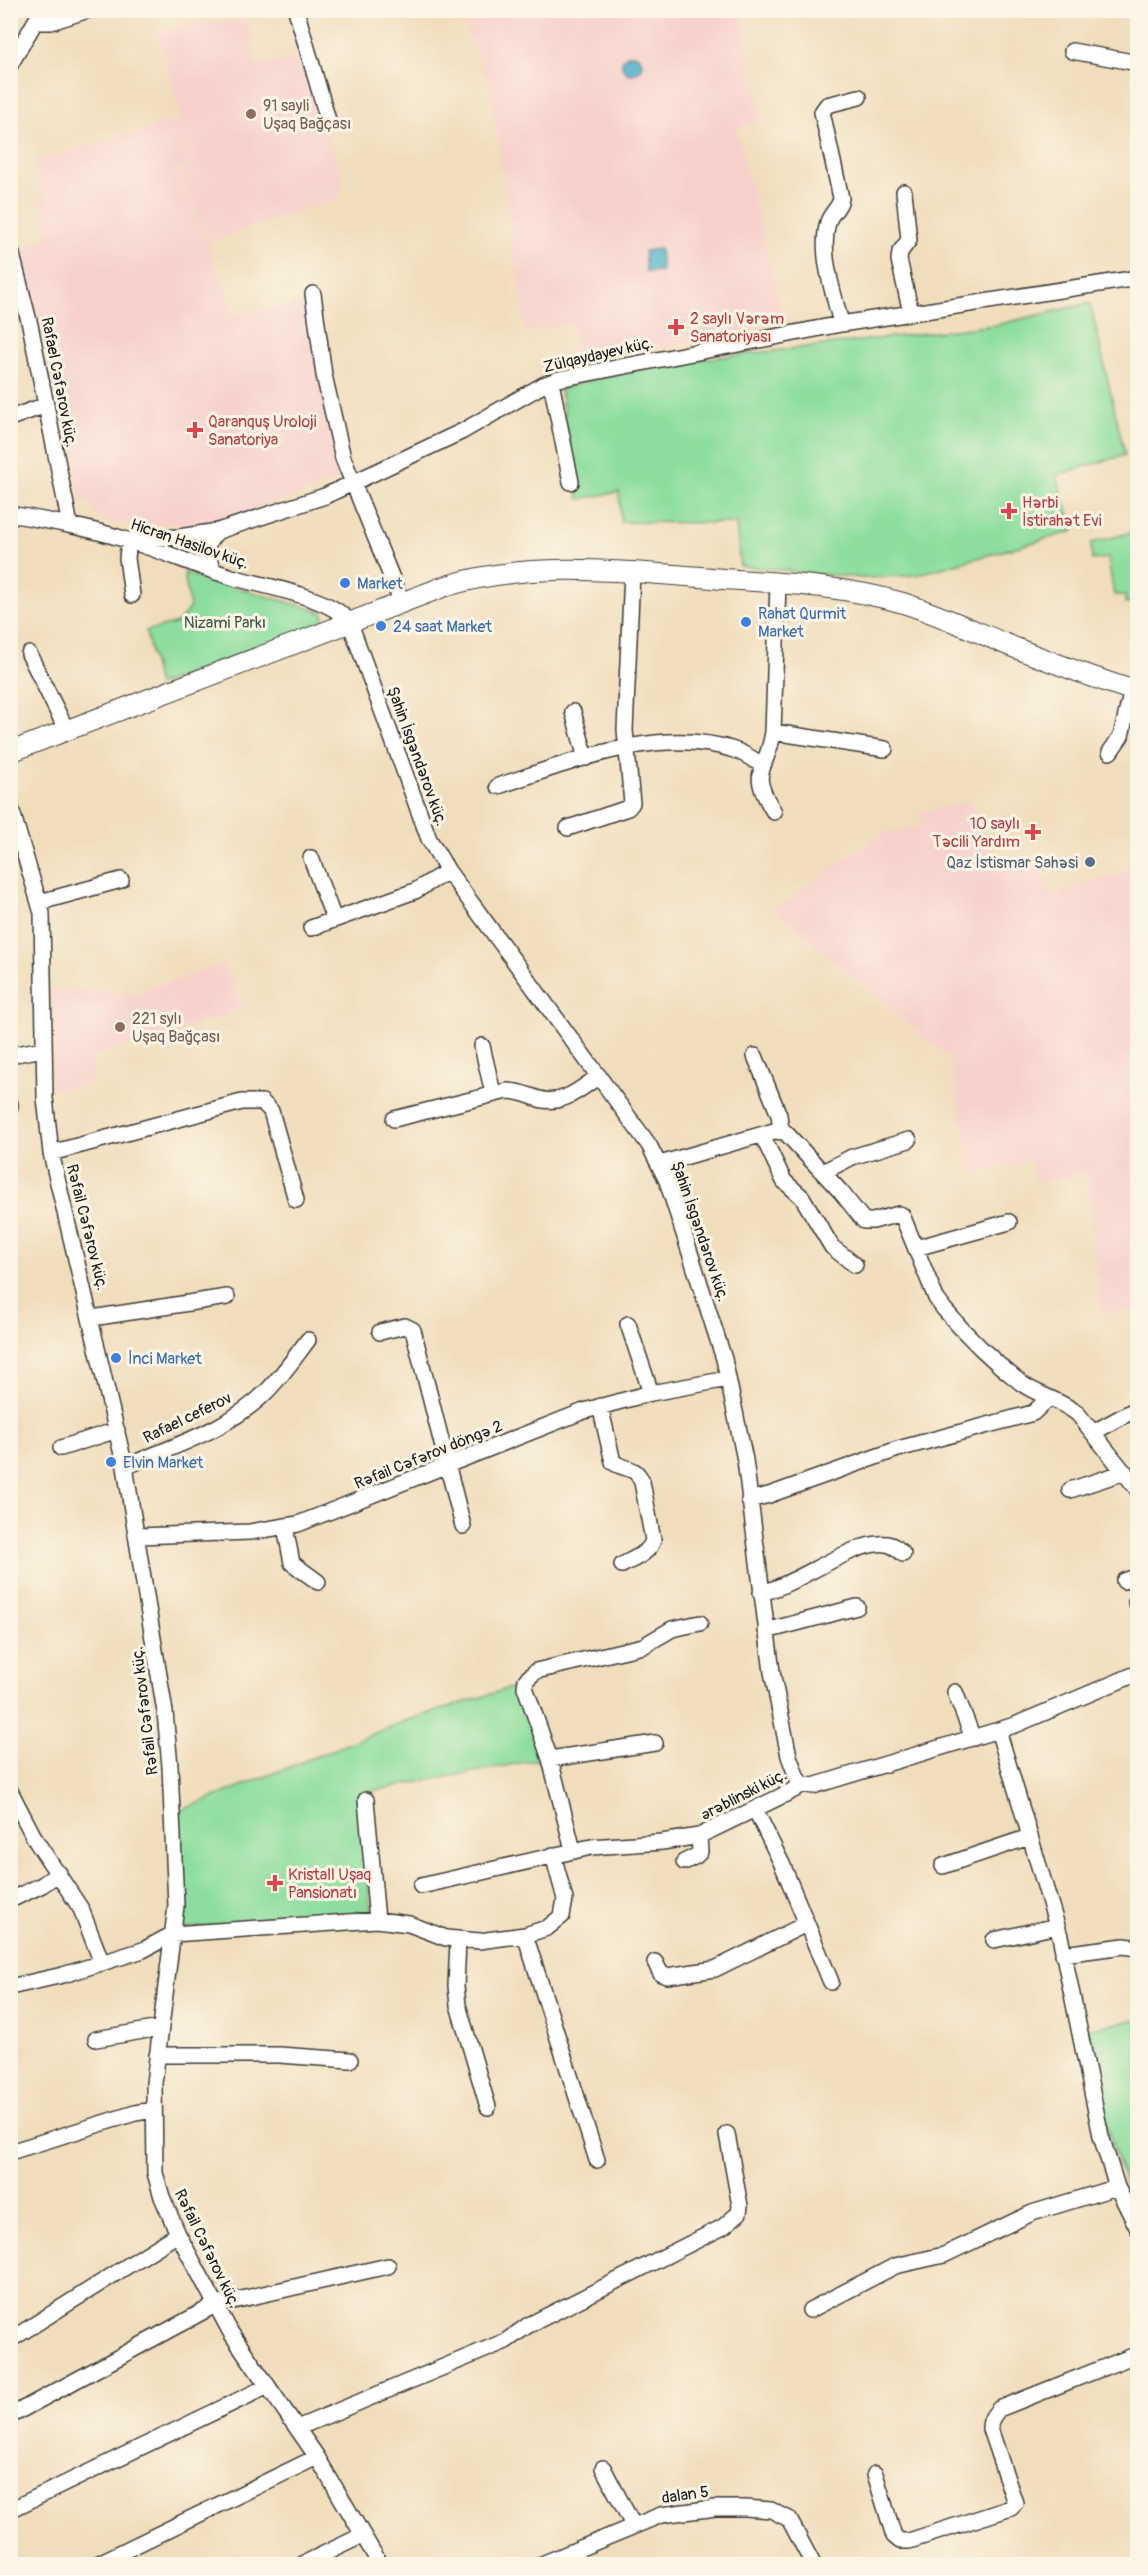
<svg xmlns="http://www.w3.org/2000/svg" width="1148" height="2575" viewBox="0 0 1148 2575" font-family="Pangolin,sans-serif">
  <style>
    .built { fill: #f7d0cc }
    .green { fill: #8dde9e; stroke: #547d5d; stroke-width: 1.5 }
    .water { fill: #4ab1c9; stroke: #336672; stroke-width: 1.5 }
    .lines { fill: none; stroke-linecap: round; stroke-linejoin: round }
    .minor-casing { stroke: #3c3934; stroke-width: 18 }
    .major-casing { stroke: #3c3934; stroke-width: 22 }
    .minor { stroke: #fff; stroke-width: 15 }
    .major { stroke: #fff; stroke-width: 20 }
    .education-dot { fill: #8d6e63; stroke: #fcf5e5; stroke-width: 2 }
    .health-dot { fill: #e0444e; stroke: #fcf5e5; stroke-width: 2 }
    .shop-dot { fill: #3f7fe0; stroke: #fcf5e5; stroke-width: 2 }
    .service-dot { fill: #5c6f8a; stroke: #fcf5e5; stroke-width: 2 }
    .labels { text-anchor: middle; stroke-width: 6; stroke-linejoin: round; paint-order: stroke }
    .education-label { font-size: 16px; fill: #785e54; stroke: #fcf5e5; text-anchor: start }
    .health-label { font-size: 16px; fill: #be3a42; stroke: #fcf5e5; text-anchor: start }
    .street-label { font-size: 16px; fill: #1c1c1c; stroke: #fcf5e5 }
    .shop-label { font-size: 16px; fill: #366cbe; stroke: #fcf5e5; text-anchor: start }
    .park-label { font-size: 16px; fill: #3e5643; stroke: #fcf5e5 }
    .service-label { font-size: 16px; fill: #4e5e75; stroke: #fcf5e5; text-anchor: end }
  </style>
  <rect width="100%" height="100%" fill="#fcf5e5"/>
  <filter id="ink" filterUnits="userSpaceOnUse"><feTurbulence type="fractalNoise" baseFrequency=".0167" numOctaves="2"/><feDisplacementMap in="SourceGraphic" scale="12" xChannelSelector="R" yChannelSelector="G"/><feConvolveMatrix kernelMatrix="1 2 1 2 8 2 1 2 1" color-interpolation-filters="sRGB"/></filter>
  <filter id="wash" filterUnits="userSpaceOnUse"><feTurbulence type="fractalNoise" baseFrequency=".008" numOctaves="4" result="noise"/><feDisplacementMap in="SourceGraphic" scale="24" xChannelSelector="R" yChannelSelector="G"/><feGaussianBlur stdDeviation="1.35" result="paint"/><feColorMatrix in="noise" values="0 0 0 0 0 0 0 0 0 0 0 0 0 0 0 0 0 1.4 0 .05"/><feComposite in="paint" operator="in"/></filter>
  <g filter="url(#wash)">
    <rect width="100%" height="100%" fill="#f0ddbb"/>
    <path class="built" d="M458 11H741L761 121 736 129 785 322 580 363 571 324 525 332 490 87Z
      M248 20 255 65 304 57 342 177 340 199 242 229 209 244 178 171 194 163 157 33 186 25Z
      M180 119 192 162 176 170 236 314 295 303 310 310 344 478 243 514 214 521 168 525 103 522 80 496 18 250 47 237 34 161Z
      M972 801 997 869 1035 856 1052 895 1137 868V1319L1135 1309 1100 1313 1087 1174 1036 1183 1032 1160 973 1174 949 1058 774 910 880 834 920 826 921 812Z
      M223 964 245 1009 94 1056 90 1083 51 1091V989L126 991 128 995Z"/>
    <path class="green" d="M1090 303 1125 455 1056 475 1074 531 916 575 862 578 740 566 736 523 621 522 619 492 579 499 560 389 619 373 687 361 996 325Z
      M1137 531V602L1125 603V595H1114L1108 558 1092 560 1091 543Z
      M184 573 323 612 324 626 158 685 146 631 178 623 190 607Z
      M520 1685 541 1759 361 1793 371 1913 180 1929 179 1811 405 1721Z
      M1137 2019V2211C1110 2153 1098 2091 1086 2029Z"/>
    <path class="water" d="M622 64a10 10 0 1 1 20 0a10 10 0 1 1-20 0Z
      M660 249 662 271 646 272 644 251Z"/>
  </g>
  <g filter="url(#ink)">
    <g class="lines">
      <defs>
        <path id="minor" d="M296 10 328 120
          M37 22H51L88 10
          M1072 51 1138 63
          M10 65 42 10
          M904 192 909 240 900 252 899 260 911 313
          M10 247 30 325 70 525
          M313 294 324 375 343 458 402 603
          M841 324C834 292 819 255 828 222 831 212 840 208 841 198L822 112 827 105 859 97
          M551 382 571 482
          M10 418 46 405
          M10 514C50 521 89 528 127 540 163 551 196 566 232 577 262 586 333 597 350 623L429 839 448 871 649 1145 667 1181 724 1359 745 1460 772 1672 789 1756 797 1778 802 1784
          M215 572C205 556 203 544 218 531
          M132 595 127 558 129 540 179 537 218 531 325 496 463 431 543 385 559 379 841 324 1138 278
          M29 654 67 731
          M573 712 586 758
          M773 732 885 749
          M1110 752 1121 736 1132 690
          M498 786C570 763 657 725 734 750 744 753 753 759 762 765
          M10 805 42 913 45 1098 51 1153 125 1467 165 1712 170 1766 176 1906 154 2083 155 2173 162 2197 178 2234 231 2333 317 2457 380 2564
          M774 812C747 769 767 773 773 732L778 583
          M568 828 628 808 632 803 625 730 632 572
          M311 858 334 919
          M40 902 121 880
          M311 928 415 891 448 871
          M482 1046 493 1093
          M10 1055 44 1049
          M755 1056 779 1115 781 1130
          M10 1104V1107
          M394 1119 507 1091C519 1091 527 1095 539 1099 563 1106 581 1088 599 1076
          M762 1135 784 1181 802 1197 832 1247 855 1265
          M51 1153 242 1102H262L271 1111 296 1200
          M660 1164 774 1131 785 1132 841 1192 864 1221H873L899 1214 902 1215 936 1298 944 1309C966 1335 994 1362 1021 1383 1039 1396 1061 1400 1078 1414L1138 1490
          M823 1172 852 1157 909 1140
          M916 1248 1009 1222
          M92 1318 227 1297
          M628 1324 651 1393
          M380 1332 405 1326 413 1330 463 1526
          M600 1406 613 1462C626 1471 635 1465 642 1482L653 1540C650 1553 633 1559 622 1565
          M1094 1432 1138 1408
          M61 1448 117 1430
          M125 1467C173 1446 230 1429 267 1391 282 1376 295 1357 308 1340
          M1070 1490 1125 1472
          M749 1500 769 1495 898 1449 1033 1413 1049 1398
          M285 1527 292 1563 318 1582
          M138 1536 250 1532 298 1524 584 1411 651 1393 728 1379
          M1124 1581 1138 1576
          M761 1593C797 1585 855 1539 887 1544 894 1545 898 1549 903 1554
          M1136 1602 1138 1601
          M766 1631 857 1607
          M955 1692 973 1738
          M998 1730 1060 1936 1101 2136 1117 2187 1138 2229
          M550 1759 655 1743
          M802 1784 813 1786 1015 1725 1138 1673
          M10 1791 36 1841 81 1909 102 1963
          M366 1800 377 1920
          M755 1809 782 1864 831 1982
          M573 1850 550 1759 525 1687 526 1680 536 1671 643 1646 672 1629 700 1623
          M684 1862 696 1856 700 1852 699 1836
          M943 1866 1029 1837
          M421 1886 591 1847 662 1842 699 1836 794 1790 802 1784
          M10 1900 42 1885 59 1873
          M525 1935 597 2160
          M994 1940 1057 1926
          M458 1941 456 1986 458 2005 488 2107
          M1063 1954 1124 1946 1138 1948
          M655 1962 661 1974 667 1976 715 1969 806 1924
          M10 1987 63 1975 143 1950 173 1934 377 1920 409 1924 446 1938 479 1941 525 1935 547 1928 562 1916 565 1899 553 1855
          M96 2039 160 2028
          M157 2055H279L350 2060
          M10 2152 135 2113 153 2110
          M810 2310 895 2266 944 2255 1032 2213 1117 2187
          M10 2340 178 2234
          M10 2416 215 2305 388 2266
          M297 2428 506 2341 527 2326 723 2227 739 2213 740 2206 727 2134
          M603 2468 633 2525
          M875 2474 894 2536 900 2541H909L1011 2508 1015 2503 990 2429C990 2420 993 2416 999 2409L1138 2354
          M10 2510 268 2386
          M97 2564 317 2457
          M303 2564 361 2536
          M542 2564 661 2515 715 2508H746L771 2510 789 2519 813 2564"/>
        <path id="major" d="M10 752 443 587C532 559 631 572 723 579 783 583 845 586 903 603 941 615 977 632 1013 647 1054 663 1096 679 1138 692"/>
      </defs>
      <use href="#minor" class="minor-casing"/>
      <use href="#major" class="major-casing"/>
      <use href="#minor" class="minor"/>
      <use href="#major" class="major"/>
    </g>
  </g>
  <g class="education-dot">
    <circle cx="251" cy="114" r="6"/>
    <circle cx="120" cy="1027" r="6"/>
  </g>
  <g class="health-dot">
    <path d="M673 318h6v6h6v6h-6v6h-6v-6h-6v-6h6z"/>
    <path d="M192 421h6v6h6v6h-6v6h-6v-6h-6v-6h6z"/>
    <path d="M1006 502h6v6h6v6h-6v6h-6v-6h-6v-6h6z"/>
    <path d="M1030 823h6v6h6v6h-6v6h-6v-6h-6v-6h6z"/>
    <path d="M272 1874h6v6h6v6h-6v6h-6v-6h-6v-6h6z"/>
  </g>
  <g class="shop-dot">
    <circle cx="345" cy="583" r="6"/>
    <circle cx="746" cy="622" r="6"/>
    <circle cx="381" cy="626" r="6"/>
    <circle cx="116" cy="1358" r="6"/>
    <circle cx="111" cy="1462" r="6"/>
  </g>
  <circle class="service-dot" cx="1090" cy="862" r="6"/>
  <g class="labels">
    <g class="education-label">
      <text x="263" y="111">91 sayli<tspan x="263" dy="18">Uşaq Bağçası</tspan></text>
      <text x="132" y="1024">221 sylı<tspan x="132" dy="18">Uşaq Bağçası</tspan></text>
    </g>
    <g class="health-label">
      <text x="690" y="324">2 saylı Vərəm<tspan x="690" dy="18">Sanatoriyası</tspan></text>
      <text x="208" y="427">Qaranquş Uroloji<tspan x="208" dy="18">Sanatoriya</tspan></text>
      <text x="1022" y="508">Hərbi<tspan x="1022" dy="18">İstirahət Evi</tspan></text>
      <text x="1020" y="829" text-anchor="end">10 saylı<tspan x="1020" dy="18">Təcili Yardım</tspan></text>
      <text x="288" y="1880">Kristall Uşaq<tspan x="288" dy="18">Pansionatı</tspan></text>
    </g>
    <g class="street-label">
      <text transform="translate(598 354) rotate(-13)" y="6">Zülqaydayev küç.</text>
      <text transform="translate(60 382) rotate(79)" y="6">Rafael Cəfərov küç.</text>
      <text transform="translate(190 543) rotate(19)" y="6">Hicran Hasilov küç.</text>
      <text transform="translate(418 756) rotate(70)" y="6">Şahin İsgəndərov küç.</text>
      <text transform="translate(88 1227) rotate(76)" y="6">Rəfail Cəfərov küç.</text>
      <text transform="translate(701 1231) rotate(71)" y="6">Şahin İsgəndərov küç.</text>
      <text transform="translate(187 1417) rotate(-26)" y="6">Rafael ceferov</text>
      <text transform="translate(428 1454) rotate(-22)" y="6">Rəfail Cəfərov döngə 2</text>
      <text transform="translate(144 1711) rotate(-97)" y="6">Rəfail Cəfərov küç.</text>
      <text transform="translate(743 1794) rotate(-27)" y="6">Ərəblinski küç.</text>
      <text transform="translate(208 2248) rotate(64)" y="6">Rəfail Cəfərov küç.</text>
      <text transform="translate(685 2494) rotate(-8)" y="6">dalan 5</text>
    </g>
    <g class="shop-label">
      <text x="357" y="589">Market</text>
      <text x="758" y="619">Rahat Qurmit<tspan x="758" dy="18">Market</tspan></text>
      <text x="393" y="632">24 saat Market</text>
      <text x="128" y="1364">İnci Market</text>
      <text x="123" y="1468">Elvin Market</text>
    </g>
    <g class="park-label">
      <text x="225" y="628">Nizami Parkı</text>
    </g>
    <g class="service-label">
      <text x="1078" y="868">Qaz İstismar Sahəsi</text>
    </g>
  </g>
  <rect width="1148" height="2575" fill="none" stroke="#fcf5e5" stroke-width="36"/>
</svg>
